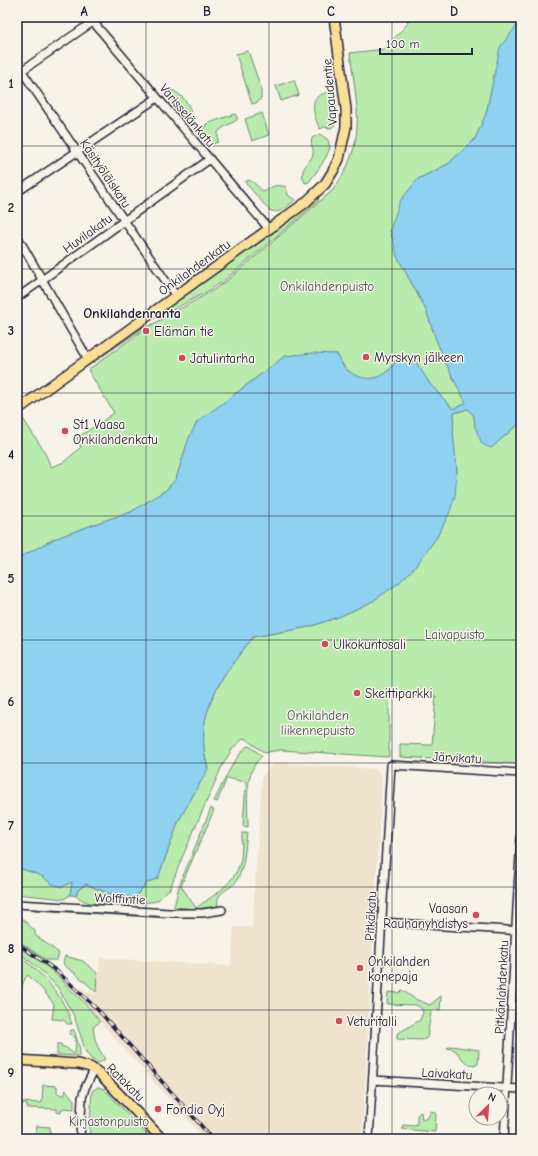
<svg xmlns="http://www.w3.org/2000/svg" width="538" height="1156" viewBox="0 0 538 1156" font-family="'Comic Neue',sans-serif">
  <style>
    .built { fill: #efe3ce }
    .green { fill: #b9ecac; stroke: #6e8774 }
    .water { fill: #8fd1f0; stroke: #638ba8 }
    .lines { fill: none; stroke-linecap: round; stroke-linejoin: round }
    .minor-casing { stroke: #22223b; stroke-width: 10 }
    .major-casing { stroke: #22223b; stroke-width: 12 }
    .minor { stroke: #f7f3e8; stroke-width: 7 }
    .major { stroke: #fadf96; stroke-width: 9 }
    .rail-casing { stroke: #22223b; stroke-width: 3.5 }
    .rail { stroke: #f7f3e8; stroke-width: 2; stroke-dasharray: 6; stroke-linecap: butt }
    .grid { fill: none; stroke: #22223b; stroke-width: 1; stroke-opacity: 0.55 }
    .poi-dot { fill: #d1495b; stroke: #f7f3e8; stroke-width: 1.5 }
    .labels { text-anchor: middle; stroke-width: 3; stroke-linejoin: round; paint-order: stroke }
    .street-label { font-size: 13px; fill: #22223b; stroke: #f7f3e8 }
    .park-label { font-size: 13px; fill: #485457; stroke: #f7f3e8 }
    .poi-label { font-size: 13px; fill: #22223b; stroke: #f7f3e8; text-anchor: start }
    .neighbourhood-label { font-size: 14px; font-weight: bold; fill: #22223b; stroke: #f7f3e8 }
    .neatline { fill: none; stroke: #22223b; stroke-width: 1.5 }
    .grid-label { font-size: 13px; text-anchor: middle; font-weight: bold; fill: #22223b }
  </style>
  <rect width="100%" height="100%" fill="#f7f3e8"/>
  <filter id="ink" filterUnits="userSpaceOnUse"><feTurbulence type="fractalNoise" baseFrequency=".025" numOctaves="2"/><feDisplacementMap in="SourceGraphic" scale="8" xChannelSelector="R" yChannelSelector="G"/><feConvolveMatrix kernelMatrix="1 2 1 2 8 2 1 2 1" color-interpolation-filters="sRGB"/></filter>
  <g filter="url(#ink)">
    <path class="built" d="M280 763 377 769 382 779 362 1139H205L101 1023 77 995 73 993 63 981 43 964 17 946V940L46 960 78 987 96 994 100 958 231 966 234 927H252L262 777 267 770 273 765Z"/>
    <path class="green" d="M407 17H521V20L495 72 486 114 475 139 448 164 418 179 397 256 426 310 437 342 451 374 467 403 453 409 430 384 414 359 389 370 381 376 367 380 354 375 344 367 337 354 285 356 227 400 189 438 176 479 166 490 131 512 103 521 54 539 17 559V420L22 417 44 451 51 467 64 462 81 447 77 438 114 413 88 370 146 328 212 291 228 280 333 190C368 142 357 107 350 53L385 49 408 23Z
      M248 51 261 88V98L258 102 252 104 236 54Z
      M294 80 299 95 281 101 276 86Z
      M167 89C179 91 187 101 191 111L186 114 165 91Z
      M325 93H332C339 101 336 115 335 125L331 128 324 127 320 129C316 121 310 106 316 98 318 96 322 94 325 93Z
      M262 113 269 135 252 141 245 119Z
      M235 114 237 117V120L224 127 218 132V142L212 144 203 132 206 124Z
      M320 134 328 140 330 148C325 161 317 171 309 182L305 183C297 167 311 164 313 154 314 147 310 147 312 138Z
      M249 180C254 182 259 188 264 192 272 186 276 184 286 187L288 195 295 200C286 207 280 215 269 210L245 182Z
      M318 198 319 200 226 279 210 290 163 315 168 307Z
      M145 326V327L85 368 86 365 127 336Z
      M468 409 474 416 475 427 491 448 521 422V764L400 757V744L432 745 436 696 389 695V757L281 750 273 751 265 753 244 738 232 749 222 766 181 860 170 889C164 892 161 899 156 901 145 904 97 906 87 902 83 901 80 898 76 896L78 890 86 884 107 893 134 898 147 883 158 878 179 820 208 769C192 714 221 678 253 637L309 627 341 616 373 601 400 582 415 567 437 537 457 471 453 433 454 413Z
      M247 746 251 747 262 756C243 772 248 804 248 827L243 826 246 782 227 778 217 802 214 801C224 782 231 762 247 746Z
      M211 808 214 810 181 886 196 908C215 894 237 883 241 858 242 850 242 841 242 833H247C245 848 245 866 237 880 231 891 215 890 218 906L196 909 174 907 179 886Z
      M17 859 21 860 19 868 40 875 52 884 73 882 70 895 64 899 17 894Z
      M40 909 165 916V918L34 910Z
      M17 914 35 931V935L59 953 57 960H46L17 940Z
      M17 946C33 956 49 967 62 980 66 984 68 989 73 992 84 1002 91 1010 100 1022L93 1027C95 1042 97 1047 105 1059L99 1063 91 1059 86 1052 74 1016 58 988 44 973 17 951Z
      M17 955C41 971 64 996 72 1024H67L64 1020 52 1019 54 1004 42 989 28 975C21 982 22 990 21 999H19L21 968 17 964Z
      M65 956 83 961 97 973 96 992 76 974 65 966 63 963Z
      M402 990 415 999 430 1005 441 996 440 1010 434 1009 431 1012 427 1038 422 1040 397 1039V1034L420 1020 423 1013 422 1009 416 1005 387 1004 388 992 399 993Z
      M71 1030H74L80 1049 79 1056 57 1055V1044H61L62 1047H65L74 1054 75 1053 76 1038 69 1034Z
      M451 1046 479 1050 478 1064 474 1066 465 1062 455 1050 447 1048Z
      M43 1085 57 1086V1093L64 1096 66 1090 74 1100V1109L64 1108 61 1110V1113L57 1112V1109L27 1108V1104H21V1102L42 1103Z
      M98 1087 104 1089 151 1139H89L92 1091Z
      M431 1111 436 1113 435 1132 402 1129 403 1125 415 1126 417 1124V1116L419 1113 421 1112 422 1119H427Z
      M37 1126 50 1127V1134H55L59 1139H17V1128H18V1138L21 1139 23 1136 35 1137Z"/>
    <path class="water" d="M521 20V422L491 448 482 444 475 427 474 416 468 409 454 413 453 433 457 471 455 496 449 514 437 537 415 567 400 582 373 601 341 616 309 627 253 637C221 678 192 714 208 769L179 820 158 878 147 883 134 898 107 893 86 884 78 890 76 896 70 895 72 882 62 887 52 884 40 875 19 868 21 860 17 859V559L54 539 103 521 131 512 166 490 176 479 189 438 197 422 227 400 285 356 312 353 337 354C339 358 341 364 344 367 356 380 377 383 389 370 392 368 394 363 396 360L403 358 414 359 430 384 453 409 466 403 451 374 437 342 426 310 397 256 390 230 400 201 418 179 448 164 475 139 486 114 500 47Z"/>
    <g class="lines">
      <defs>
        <path id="minor" d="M89 17 269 229
          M17 64 176 296
          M17 74 100 17
          M17 192 157 98
          M17 236 88 359
          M17 298 210 159
          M17 904 169 913H203L222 910
          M381 922 521 931
          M373 1080 521 1089
          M80 1139 82 1098 85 1088 94 1070
          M369 1139 391 765 521 773
          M504 1139 521 837"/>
        <path id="major" d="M17 410 305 203 325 184 333 171 339 159 346 127V109L334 17
          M17 1060 78 1064 90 1067 99 1073 162 1139"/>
      </defs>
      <use href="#minor" class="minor-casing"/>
      <use href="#major" class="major-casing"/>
      <use href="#minor" class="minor"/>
      <use href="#major" class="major"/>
      <defs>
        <path id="rail" d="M17 943 58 972 100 1012 213 1139"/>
      </defs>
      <use href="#rail" class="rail-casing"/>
      <use href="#rail" class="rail"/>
    </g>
  </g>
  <path class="grid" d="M146 17V1139M269 17V1139M392 17V1139M17 146H521M17 269H521M17 393H521M17 516H521M17 640H521M17 763H521M17 887H521M17 1010H521"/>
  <g class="poi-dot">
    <circle cx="146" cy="331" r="4"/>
    <circle cx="366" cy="357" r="4"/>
    <circle cx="182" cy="358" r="4"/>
    <circle cx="65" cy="431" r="4"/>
    <circle cx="325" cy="644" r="4"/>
    <circle cx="357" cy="693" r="4"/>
    <circle cx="476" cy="915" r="4"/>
    <circle cx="360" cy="968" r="4"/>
    <circle cx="339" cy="1021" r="4"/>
    <circle cx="158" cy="1109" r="4"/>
  </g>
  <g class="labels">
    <g class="street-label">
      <text transform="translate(329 92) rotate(-95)" y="5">Vapaudentie</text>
      <text transform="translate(188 115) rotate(50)" y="5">Varisselänkatu</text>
      <text transform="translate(106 173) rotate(56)" y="5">Käsityöläiskatu</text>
      <text transform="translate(87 233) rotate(-36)" y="5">Huvilakatu</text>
      <text transform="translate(194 267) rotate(-36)" y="5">Onkilahdenkatu</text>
      <text transform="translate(457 757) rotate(3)" y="5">Järvikatu</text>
      <text transform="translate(120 898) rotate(3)" y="5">Wolffintie</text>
      <text transform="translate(370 916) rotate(-87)" y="5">Pitkäkatu</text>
      <text transform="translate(501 987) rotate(-87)" y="5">Pitkänlahdenkatu</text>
      <text transform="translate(447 1073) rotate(3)" y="5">Laivakatu</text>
      <text transform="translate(126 1082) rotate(45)" y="5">Ratakatu</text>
    </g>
    <g class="park-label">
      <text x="327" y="291">Onkilahdenpuisto</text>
      <text x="455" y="639">Laivapuisto</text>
      <text x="318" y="720">Onkilahden<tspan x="318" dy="15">liikennepuisto</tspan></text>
      <text x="109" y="1126">Kirjastonpuisto</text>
    </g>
    <g class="poi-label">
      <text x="154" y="336">Elämän tie</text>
      <text x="374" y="362">Myrskyn jälkeen</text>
      <text x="190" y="363">Jatulintarha</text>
      <text x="73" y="429">St1 Vaasa<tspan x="73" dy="15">Onkilahdenkatu</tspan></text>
      <text x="333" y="649">Ulkokuntosali</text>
      <text x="365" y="698">Skeittiparkki</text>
      <text x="468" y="913" text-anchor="end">Vaasan<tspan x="468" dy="15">Rauhanyhdistys</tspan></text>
      <text x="368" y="966">Onkilahden<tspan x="368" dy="15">konepaja</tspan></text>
      <text x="347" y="1026">Veturitalli</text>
      <text x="166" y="1114">Fondia Oyj</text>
    </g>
    <g class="neighbourhood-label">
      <text x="132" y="318">Onkilahdenranta</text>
    </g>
  </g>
  <rect width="538" height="1156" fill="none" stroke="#f7f3e8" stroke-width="44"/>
  <g transform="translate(488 1106) rotate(25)"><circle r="19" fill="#f7f3e8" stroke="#a29fa3"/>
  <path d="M0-3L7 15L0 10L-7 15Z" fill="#d1495b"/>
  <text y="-6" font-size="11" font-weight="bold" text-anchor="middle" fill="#22223b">N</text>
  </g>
  <path d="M380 48v6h92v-6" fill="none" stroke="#22223b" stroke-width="2"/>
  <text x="386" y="48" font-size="12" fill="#22223b" stroke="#f7f3e8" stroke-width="3" paint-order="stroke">100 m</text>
  <rect x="22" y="22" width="494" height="1112" class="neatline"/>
  <g class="grid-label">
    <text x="84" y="16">A</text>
    <text x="207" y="16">B</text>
    <text x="331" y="16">C</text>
    <text x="454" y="16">D</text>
    <text x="11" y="88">1</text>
    <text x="11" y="212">2</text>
    <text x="11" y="335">3</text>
    <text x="11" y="459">4</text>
    <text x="11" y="583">5</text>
    <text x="11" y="706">6</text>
    <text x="11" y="830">7</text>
    <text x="11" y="953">8</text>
    <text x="11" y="1077">9</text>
  </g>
</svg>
